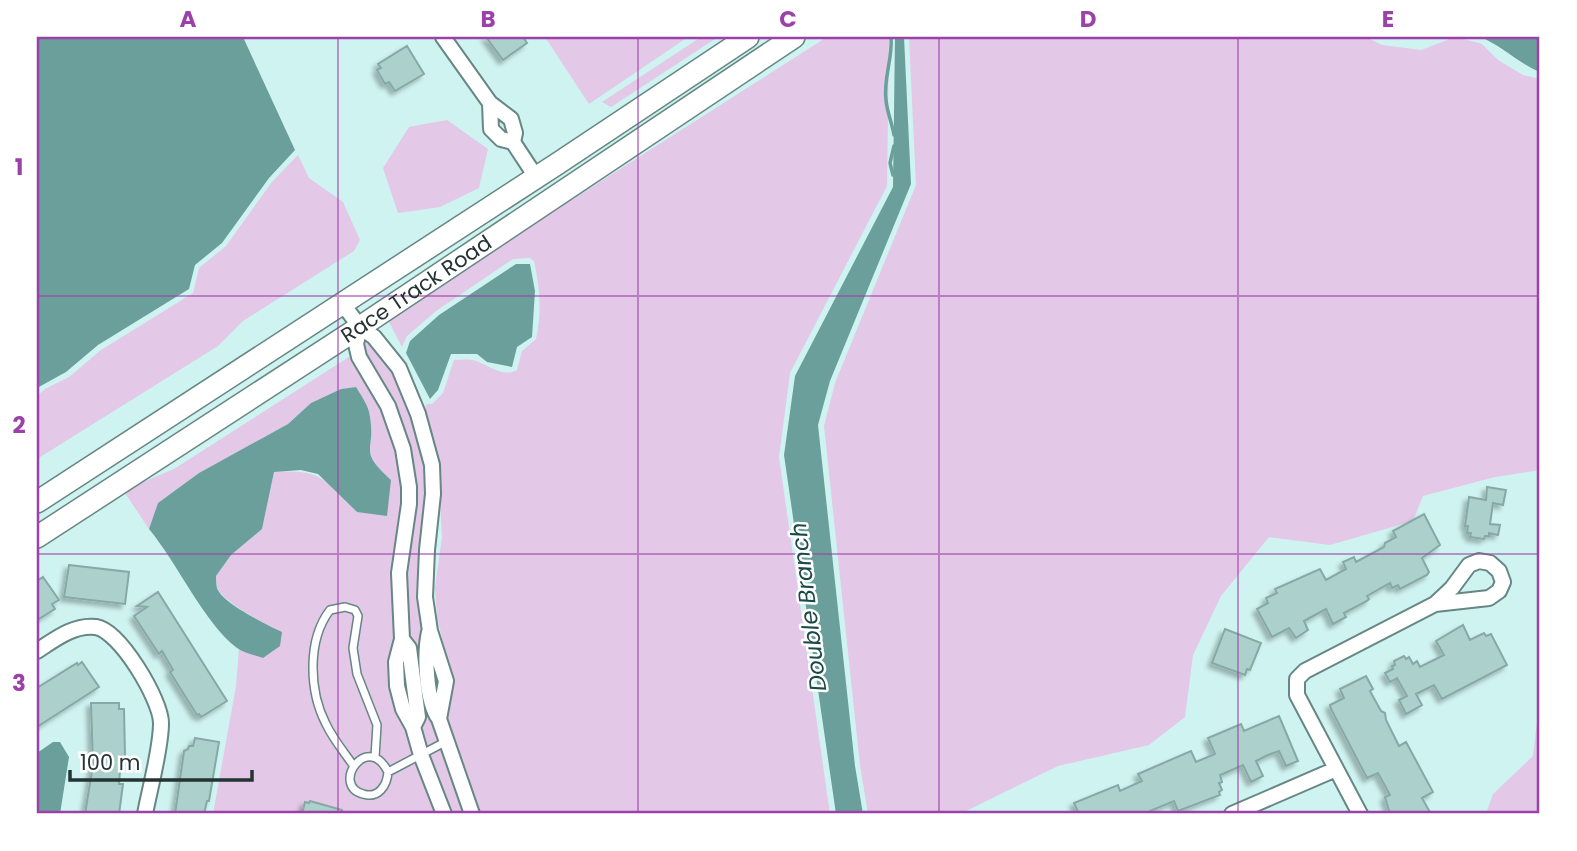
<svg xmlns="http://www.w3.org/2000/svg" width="1577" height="851" viewBox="0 0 1577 851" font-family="Poppins,sans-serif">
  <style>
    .green { fill: #e3c8e7 }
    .water { fill: #6b9f9b }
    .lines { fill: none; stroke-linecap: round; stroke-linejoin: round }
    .stream { stroke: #6b9f9b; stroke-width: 3.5 }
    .building { fill: #acd0cc; stroke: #86a9a5; stroke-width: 2; filter: url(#shadow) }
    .lane-casing { stroke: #668784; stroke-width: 10 }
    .street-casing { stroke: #668784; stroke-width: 18 }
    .secondary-casing { stroke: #668784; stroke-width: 24 }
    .lane { stroke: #fff; stroke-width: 7 }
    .street { stroke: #fff; stroke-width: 14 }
    .secondary { stroke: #fff; stroke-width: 21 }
    .grid { fill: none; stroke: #9c40aa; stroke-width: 2; stroke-opacity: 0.55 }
    .labels { text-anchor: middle; stroke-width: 5; stroke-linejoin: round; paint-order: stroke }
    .street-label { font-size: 21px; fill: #253332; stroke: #fff }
    .water-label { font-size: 23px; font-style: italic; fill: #1a4946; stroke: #fff }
    .neatline { fill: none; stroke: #9c40aa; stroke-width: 2.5 }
    .grid-label { font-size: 23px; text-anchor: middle; font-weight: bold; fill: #9c40aa }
  </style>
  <defs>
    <filter id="shadow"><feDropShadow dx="-4" dy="4" stdDeviation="2" flood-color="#0004"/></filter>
  </defs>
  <rect width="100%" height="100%" fill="#cff3f0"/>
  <path class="green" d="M545 37H688L589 104Z
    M701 37H718L611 107 602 102Z
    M827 37H889L887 186 790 373 779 457 830 814H213L236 686 239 649 263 658 282 632C267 625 222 602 217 587 216 584 216 580 216 576L231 555 262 529 274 472C325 469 322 480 357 512L391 480C357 449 376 453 370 417 369 406 362 397 356 387L341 389 311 403 288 424 199 473 158 503 149 529 125 493 143 482 174 469 352 355C369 386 390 418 397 453 409 508 399 579 396 636L394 638 389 674 396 707 403 655 407 692 419 690 408 636 405 573 415 504 393 403 365 354 363 346 368 342 394 373 412 416 426 467 424 631 420 647 423 690 436 689 433 659 441 690 453 686 437 617 435 587 442 537 438 464 424 410 427 404H432L443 393 454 360C460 360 466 359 472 360 486 362 501 379 517 370L522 351 536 339C542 312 540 288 534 261L530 258 513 259 436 311 407 336 402 347 389 322 402 308Z
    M909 37H1366L1382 45 1421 50 1455 37 1475 42 1482 44 1498 60 1523 75 1540 79V470L1495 477 1423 496 1413 521 1330 545 1269 537 1221 596 1193 655 1185 717 1149 745 1058 766 960 814H868L860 765 824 426 835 383 916 185Z
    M447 120 488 149 479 188 440 207 398 213 383 168 409 127Z
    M298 155 309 178 343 202 360 240 354 251 243 321 218 346 37 459V396L45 389 69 377 101 350 193 293 199 268 226 246 272 182Z
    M1540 696V814H1486L1493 794 1533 756Z"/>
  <path class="water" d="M37 37H243L295 150 269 178 222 243 195 265 189 289 98 345 66 372 37 388Z
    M895 37H904L911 184 830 381 818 425 855 766 863 814H836L784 455 795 376 893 187Z
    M1480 37H1540V72C1518 63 1501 45 1480 37Z
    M516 264H530L535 291 532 337 517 347 512 367 487 362 477 354H451L438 390 430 399 406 353 410 341 439 315Z
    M356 387C362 397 369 406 370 417 376 453 357 449 391 480L387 516 357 512 318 474 301 470 274 472 262 529 231 555 216 576C216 580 216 584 217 588 222 603 267 625 282 632L280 646 263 658C254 655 244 653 237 648 204 623 178 564 149 529L158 503 199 473 288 424 311 403 341 389Z
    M53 742H60L69 757 60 814H37V753Z"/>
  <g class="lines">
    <path class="stream" d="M891 37C893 58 883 79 886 100 887 112 892 123 894 135
      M893 175 890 163 894 146"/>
  </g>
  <path class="building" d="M486 37H523L527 43 503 60Z
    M407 46 424 74 395 91 389 82 385 84 377 70 381 68 378 64Z
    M1487 487 1506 490 1503 505 1493 503 1490 524 1500 525 1498 535 1489 533V536H1485L1484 539 1470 537 1471 533H1467L1468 526H1465L1469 497 1486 500Z
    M1424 514 1440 545 1422 558 1429 572 1427 575 1400 589 1398 585 1392 588 1390 583 1367 596 1369 599 1367 601 1344 613 1346 617 1333 624 1326 609 1304 621 1308 630 1296 638 1289 628 1272 637 1257 609 1268 603 1266 598 1277 593 1275 589 1320 569 1326 580 1346 569 1343 562 1354 557 1356 562 1384 547 1385 543 1396 537 1393 531Z
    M69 565 129 572 125 604 64 597Z
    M43 577 59 600 52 604 55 609 37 620V581Z
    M158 592 227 701 201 717 199 714 197 715 170 672 173 670 162 651 159 654 134 616 147 607 137 606Z
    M1463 625 1470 640 1484 633 1486 636 1491 634 1507 665 1442 699 1434 685 1416 694 1422 705 1406 714 1399 700 1407 696 1397 678 1390 682 1385 673 1393 669 1392 666 1395 665 1394 661 1404 656 1406 659 1409 657 1413 664 1417 661 1420 667 1444 655 1436 641Z
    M1225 629 1261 643 1250 670 1247 669 1245 675 1212 663Z
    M82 662 99 687 37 727V688L77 663 78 665Z
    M1366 676 1373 689 1370 691 1381 711 1385 713 1386 720 1399 746 1406 742 1433 792 1422 798 1431 814H1390L1385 797 1390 795 1378 773 1367 778 1331 709 1330 705 1344 698 1340 689Z
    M91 703H119V709H124L125 756H121L119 784H123L119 814H85L93 765Z
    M1279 716 1298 761 1286 766 1279 751 1268 755 1256 761 1263 776 1251 782 1243 765 1220 775 1222 782 1219 783 1222 790 1219 792 1220 795 1178 811 1174 801 1150 811 1152 814H1079L1074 803 1118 785 1120 791 1142 781 1138 774 1191 751 1196 762 1215 754 1208 738 1241 724 1244 731Z
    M195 738 219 742 209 801H207L204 814H175L184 751 188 749 189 746H193Z
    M310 801 342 810V814H302L305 802 309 803Z"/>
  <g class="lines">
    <defs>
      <path id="lane" d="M353 765C344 752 333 739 326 724 309 691 307 640 330 610L345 607 355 610 358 616 353 648 357 674 377 725 375 757
        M388 772C368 731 330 785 363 794 379 799 387 785 388 772L445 742"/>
      <path id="street" d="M443 37 490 103 511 119 515 133 513 142
        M490 103 491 129 501 139 513 142 536 177
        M342 303 360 327 374 337 399 368 418 414 432 465 433 494 427 550 425 597 430 631 446 681 439 719 472 814
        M360 327 356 344 359 357 388 406 403 449 409 487V504L399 573 402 639 396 662 397 686 403 709 413 727 421 755 444 814
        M429 632C424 655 426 701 439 719
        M402 639 409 648 418 717 413 727
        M37 651C54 640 74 624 96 627 120 631 161 700 161 723 161 749 150 787 145 814
        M1232 814 1336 769
        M1360 814 1297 695V679L1305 671 1435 604 1452 588 1469 565 1479 561 1490 563 1499 571 1503 582 1499 591 1489 598 1435 604"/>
      <g id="secondary">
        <path d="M37 502 557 164 748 37"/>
        <path id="s1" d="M37 537 360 327 794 37"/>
      </g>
    </defs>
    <use href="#lane" class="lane-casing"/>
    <use href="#street" class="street-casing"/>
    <use href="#secondary" class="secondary-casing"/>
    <use href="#lane" class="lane"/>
    <use href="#street" class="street"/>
    <use href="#secondary" class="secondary"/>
  </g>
  <path class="grid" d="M338 37V814M638 37V814M939 37V814M1238 37V814M37 296H1540M37 554H1540"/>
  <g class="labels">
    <g class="street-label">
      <text dy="7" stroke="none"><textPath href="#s1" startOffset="453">Race Track Road</textPath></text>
    </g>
    <g class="water-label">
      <text transform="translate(808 607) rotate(-97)" y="8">Double Branch</text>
    </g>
  </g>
  <rect width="1577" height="851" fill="none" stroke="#ffffff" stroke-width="77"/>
  <path d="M70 770v10h182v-10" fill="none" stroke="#253332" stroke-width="3.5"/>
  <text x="80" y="770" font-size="21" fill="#253332" stroke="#ffffff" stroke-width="5" paint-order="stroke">100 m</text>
  <rect x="38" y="38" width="1500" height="774" class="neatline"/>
  <g class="grid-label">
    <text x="188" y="27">A</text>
    <text x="488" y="27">B</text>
    <text x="788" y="27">C</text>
    <text x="1088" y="27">D</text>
    <text x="1388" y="27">E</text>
    <text x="19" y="175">1</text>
    <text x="19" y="433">2</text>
    <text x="19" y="691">3</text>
  </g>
</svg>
